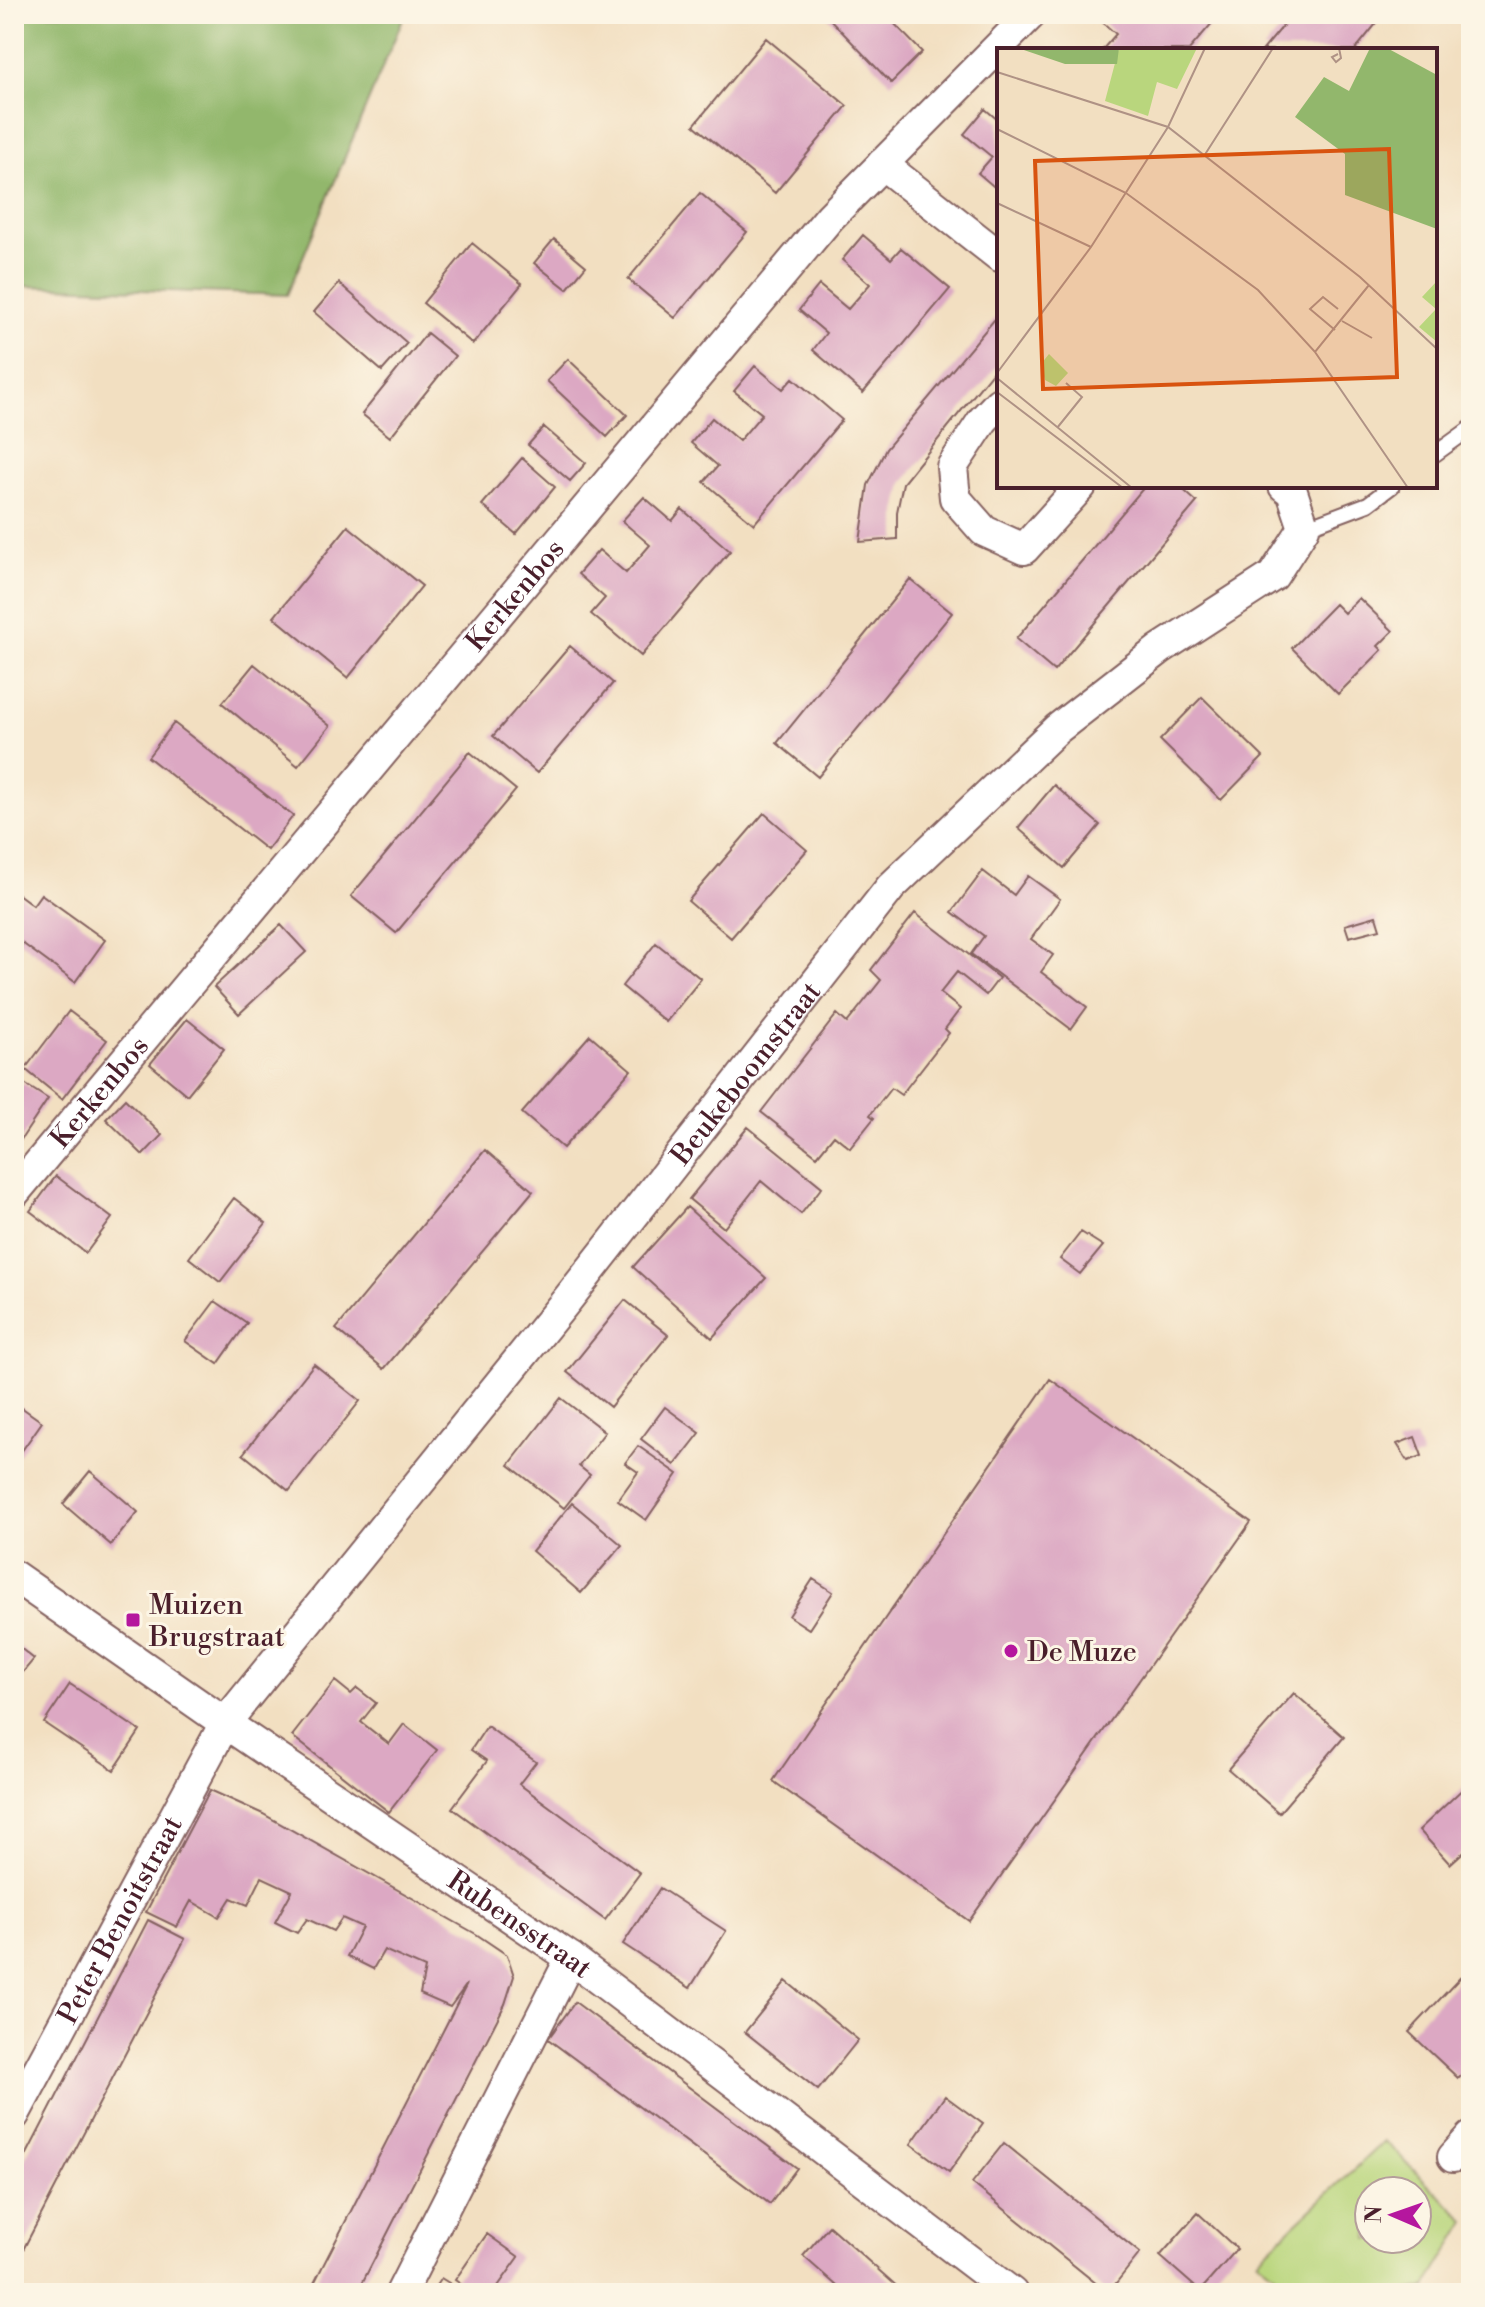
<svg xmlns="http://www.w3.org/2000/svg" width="1485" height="2307" viewBox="0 0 1485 2307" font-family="'Libre Bodoni',serif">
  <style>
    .green { fill: #b9d67d; stroke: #827a54; stroke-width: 2; fill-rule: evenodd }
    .forest { fill: #92b76c; stroke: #6e6b4c; stroke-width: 2 }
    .building { fill: #dca8c3 }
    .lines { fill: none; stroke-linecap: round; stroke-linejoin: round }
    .service-casing { stroke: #856260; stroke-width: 18 }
    .minor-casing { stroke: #856260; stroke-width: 34 }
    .service { stroke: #fff; stroke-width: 14 }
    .minor { stroke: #fff; stroke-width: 30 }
    .poi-dot { fill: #b5179e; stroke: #fcf5e5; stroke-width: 3 }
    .labels { text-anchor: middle; stroke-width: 6; stroke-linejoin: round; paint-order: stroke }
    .street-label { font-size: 28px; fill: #4a1f2b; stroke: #fcf5e5 }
    .poi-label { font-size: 28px; fill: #4a1f2b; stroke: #fcf5e5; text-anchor: start }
    .inset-road { fill: none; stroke: #af9285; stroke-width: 2 }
    .view { fill: #d8530f; fill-opacity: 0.15; stroke: #d8530f; stroke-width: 4 }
    .inset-edge { fill: none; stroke: #4a1f2b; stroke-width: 4 }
  </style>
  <rect width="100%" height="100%" fill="#fcf5e5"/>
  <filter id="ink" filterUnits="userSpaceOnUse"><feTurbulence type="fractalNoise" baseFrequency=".0125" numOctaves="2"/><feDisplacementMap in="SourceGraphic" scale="16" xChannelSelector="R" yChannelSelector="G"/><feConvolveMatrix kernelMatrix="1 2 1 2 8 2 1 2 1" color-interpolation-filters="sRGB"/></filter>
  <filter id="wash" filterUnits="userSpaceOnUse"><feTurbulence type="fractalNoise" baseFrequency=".006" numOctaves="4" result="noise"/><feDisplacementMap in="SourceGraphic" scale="32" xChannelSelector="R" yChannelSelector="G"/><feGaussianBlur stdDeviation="1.8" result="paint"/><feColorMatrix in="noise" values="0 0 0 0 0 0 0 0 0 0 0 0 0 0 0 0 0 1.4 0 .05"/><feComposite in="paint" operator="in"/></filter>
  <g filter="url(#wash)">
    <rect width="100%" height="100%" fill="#f2dfc1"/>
    <path class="green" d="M1384 2141 1466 2221 1426 2287 1400 2293H1300L1257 2260ZM1369 2191H1417V2239H1369Z"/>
    <path class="forest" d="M14 14H405L287 295 24 286 14 297Z"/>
    <g id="blocks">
      <path class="building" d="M825 14H885L922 52 891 83Z
        M1093 14H1220L1189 50H1102L1116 34Z
        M1293 14H1384L1355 50H1263Z
        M766 38 847 106 775 193 694 125Z
        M985 109 999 121V191L978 173 992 157 964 134Z
        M700 193 747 232 675 318 628 279Z
        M863 235 891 259 901 248 950 289 863 393 813 350 826 333 799 310 819 285 848 309 870 284 842 260Z
        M554 239 586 266 567 289 534 263Z
        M472 243 522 284 473 344 423 303Z
        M339 283 407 343 382 371 314 312Z
        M999 314V364L903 483 897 512V539L860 542 868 485 886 449Z
        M427 333 455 356 390 437 362 414Z
        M568 359 627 415 607 437 547 381Z
        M755 366 783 389 793 378 842 420 754 524 704 482 718 466 691 443 712 418 739 441 762 414 734 391Z
        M544 427 586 463 570 481 528 445Z
        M522 458 555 487 516 534 482 505Z
        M1145 486H1179L1197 502 1054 671 1016 639Z
        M644 497 672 521 682 509 730 551 641 656 591 614 605 598 578 574 599 550 626 573 650 545 622 521Z
        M348 526 422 586 348 678 274 617Z
        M910 579 952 613 818 777 777 743Z
        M1359 598 1393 631 1378 646 1382 650 1338 694 1292 648 1335 604 1344 613Z
        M570 646 613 683 537 773 493 736Z
        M254 664 330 726 298 766 222 703Z
        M1202 697 1263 757 1221 800 1160 740Z
        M174 723 293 816 267 850 148 757Z
        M470 752 516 790 396 933 351 896Z
        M1054 785 1100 825 1064 868 1018 828Z
        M764 813 807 850 731 938 688 901Z
        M983 871 1014 895 1028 876 1060 899 1031 939 1053 955 1041 972 1087 1007 1071 1029 971 954 984 936 952 912Z
        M14 891 33 905 41 894 105 940 75 982 14 937Z
        M915 913 999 978 986 995 957 972 940 993 960 1009 945 1029 949 1033 901 1095 891 1088 870 1115 874 1118 850 1148 834 1135 817 1156 761 1112 837 1014 847 1023 881 980 871 970Z
        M1376 916 1380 929 1349 937 1345 925Z
        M281 925 306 952 239 1014 214 987Z
        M656 943 701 979 666 1022 622 986Z
        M69 1011 107 1040 62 1099 25 1069Z
        M187 1019 224 1049 187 1095 150 1064Z
        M590 1035 631 1070 563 1148 522 1113Z
        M23 1083 48 1099 14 1150V1097Z
        M125 1099 162 1135 143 1155 106 1119Z
        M748 1127 822 1187 801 1214 761 1181 724 1228 689 1199Z
        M485 1150 533 1191 384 1369 336 1329Z
        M56 1176 112 1218 86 1253 30 1211Z
        M234 1198 266 1223 220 1282 189 1258Z
        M687 1207 766 1278 712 1338 633 1267Z
        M1081 1232 1103 1246 1080 1274 1060 1259Z
        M625 1300 668 1335 610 1407 567 1372Z
        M215 1301 247 1323 218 1364 185 1341Z
        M314 1364 360 1401 289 1491 243 1454Z
        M1050 1379 1251 1522 969 1921 773 1781Z
        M561 1398 605 1432 579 1466 590 1475 564 1508 509 1465Z
        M14 1402 42 1422 14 1462Z
        M665 1407 700 1433 675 1465 641 1439Z
        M1415 1437 1422 1456 1408 1461 1397 1444Z
        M638 1446 678 1474 646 1520 618 1500 638 1472 625 1463Z
        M90 1471 138 1512 111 1545 63 1504Z
        M572 1503 622 1545 581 1593 532 1551Z
        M813 1579 833 1592 809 1629 789 1616Z
        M14 1643 34 1659 14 1683Z
        M335 1681 351 1694 357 1688 376 1703 361 1722 389 1744 404 1724 437 1750 389 1812 292 1736Z
        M70 1684 140 1731 114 1770 44 1723Z
        M1294 1693 1344 1737 1279 1813 1228 1769Z
        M487 1726 536 1762 519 1784 640 1873 605 1920 452 1808 487 1761 471 1750Z
        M1471 1781V1845L1450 1864 1419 1830Z
        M210 1790 263 1814 476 1934 507 1955 514 1976 505 2004 357 2293H309L467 1984 450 2007 420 1994 425 1968 384 1950 373 1969 347 1956 362 1927 342 1918 333 1931 307 1919 297 1933 275 1922 292 1891 262 1877 248 1905 231 1898 219 1917 191 1901 177 1927 146 1912Z
        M660 1888 726 1931 690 1988 623 1944Z
        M148 1920 185 1939 14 2267V2179Z
        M1471 1966V2065L1458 2078 1409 2032Z
        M786 1981 858 2040 818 2090 745 2032Z
        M575 2002 797 2168 770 2204 548 2039Z
        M945 2096 983 2124 949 2172 911 2144Z
        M1004 2143 1140 2253 1108 2293 972 2183Z
        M1198 2213 1237 2249 1200 2291 1160 2256Z
        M829 2226 900 2289 896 2293H845L803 2256Z
        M487 2234 519 2257 493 2293H473L455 2280Z
        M441 2278 465 2293H431Z"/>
    </g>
  </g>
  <g filter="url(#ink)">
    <use href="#blocks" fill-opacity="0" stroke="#856260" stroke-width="2"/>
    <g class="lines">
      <defs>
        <path id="service" d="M1435 454 1471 428
          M1304 528 1368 504 1392 486"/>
        <g id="minor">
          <path d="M882 164 999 256"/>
          <path d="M999 403 983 420 952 467 955 498 984 531 1024 549 1081 486"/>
          <path id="s1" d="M14 1193 830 217 1031 14"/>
          <path id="s2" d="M14 1576 225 1723 571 1958 1012 2293"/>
          <path id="s3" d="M14 2115 225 1723 567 1300 891 887 1057 729 1160 649 1273 576 1304 528 1292 492 1284 486"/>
          <path d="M1453 2157 1471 2137"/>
          <path d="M401 2293 571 1958"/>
        </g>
      </defs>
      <use href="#service" class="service-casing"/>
      <use href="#minor" class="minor-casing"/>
      <use href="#service" class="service"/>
      <use href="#minor" class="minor"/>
    </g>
  </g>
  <g class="poi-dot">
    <rect x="125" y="1612" width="16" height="16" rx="4"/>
    <circle cx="1011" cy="1651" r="8"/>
  </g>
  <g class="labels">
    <g class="street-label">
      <text dy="10" stroke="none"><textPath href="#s1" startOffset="780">Kerkenbos</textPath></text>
      <text dy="10" stroke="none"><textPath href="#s3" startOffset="1278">Beukeboomstraat</textPath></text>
      <text dy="10" stroke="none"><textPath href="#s1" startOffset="132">Kerkenbos</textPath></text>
      <text dy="10" stroke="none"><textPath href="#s3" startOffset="222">Peter Benoitstraat</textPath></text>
      <text dy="10" stroke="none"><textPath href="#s2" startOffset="614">Rubensstraat</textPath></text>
    </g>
    <g class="poi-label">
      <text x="149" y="1614">Muizen<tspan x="149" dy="32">Brugstraat</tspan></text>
      <text x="1027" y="1661">De Muze</text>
    </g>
  </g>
  <g transform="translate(997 48)">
    <rect width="440" height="440" fill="#f2dfc1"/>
    <path d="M122 0H200L180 41 160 34 151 68 108 53ZM440 233V294L422 279 439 261 425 249ZM52 306 71 325 59 338 48 332 44 316Z" fill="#b9d67d"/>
    <path d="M21 0H122L120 16H68ZM373 0H390L440 27V181L348 147V106L298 69 327 29 352 43Z" fill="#92b76c"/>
    <path class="inset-road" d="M341 6 335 9 339 14 344 10 342 0M0 24 171 79 363 229 440 301M0 81 129 145 261 242 318 304 372 237M207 108 276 0M0 155 94 199M345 273 375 290M338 282 313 261 326 249 341 261M318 304 411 440M0 325 94 199 171 79 208 0M0 330 135 440M0 344 126 440M60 380 85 349 69 335"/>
    <path class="view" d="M392 101 400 329 46 341 38 113Z"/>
    <rect width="440" height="440" class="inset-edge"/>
  </g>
  <rect width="1485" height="2307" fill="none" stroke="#fcf5e5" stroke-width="48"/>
  <g transform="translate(1393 2215) rotate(272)"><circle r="38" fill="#fcf5e5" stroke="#b59f9b" stroke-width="2"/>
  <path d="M0-6L14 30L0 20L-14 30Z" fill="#b5179e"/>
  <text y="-12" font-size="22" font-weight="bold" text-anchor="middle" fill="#4a1f2b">N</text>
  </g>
</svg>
